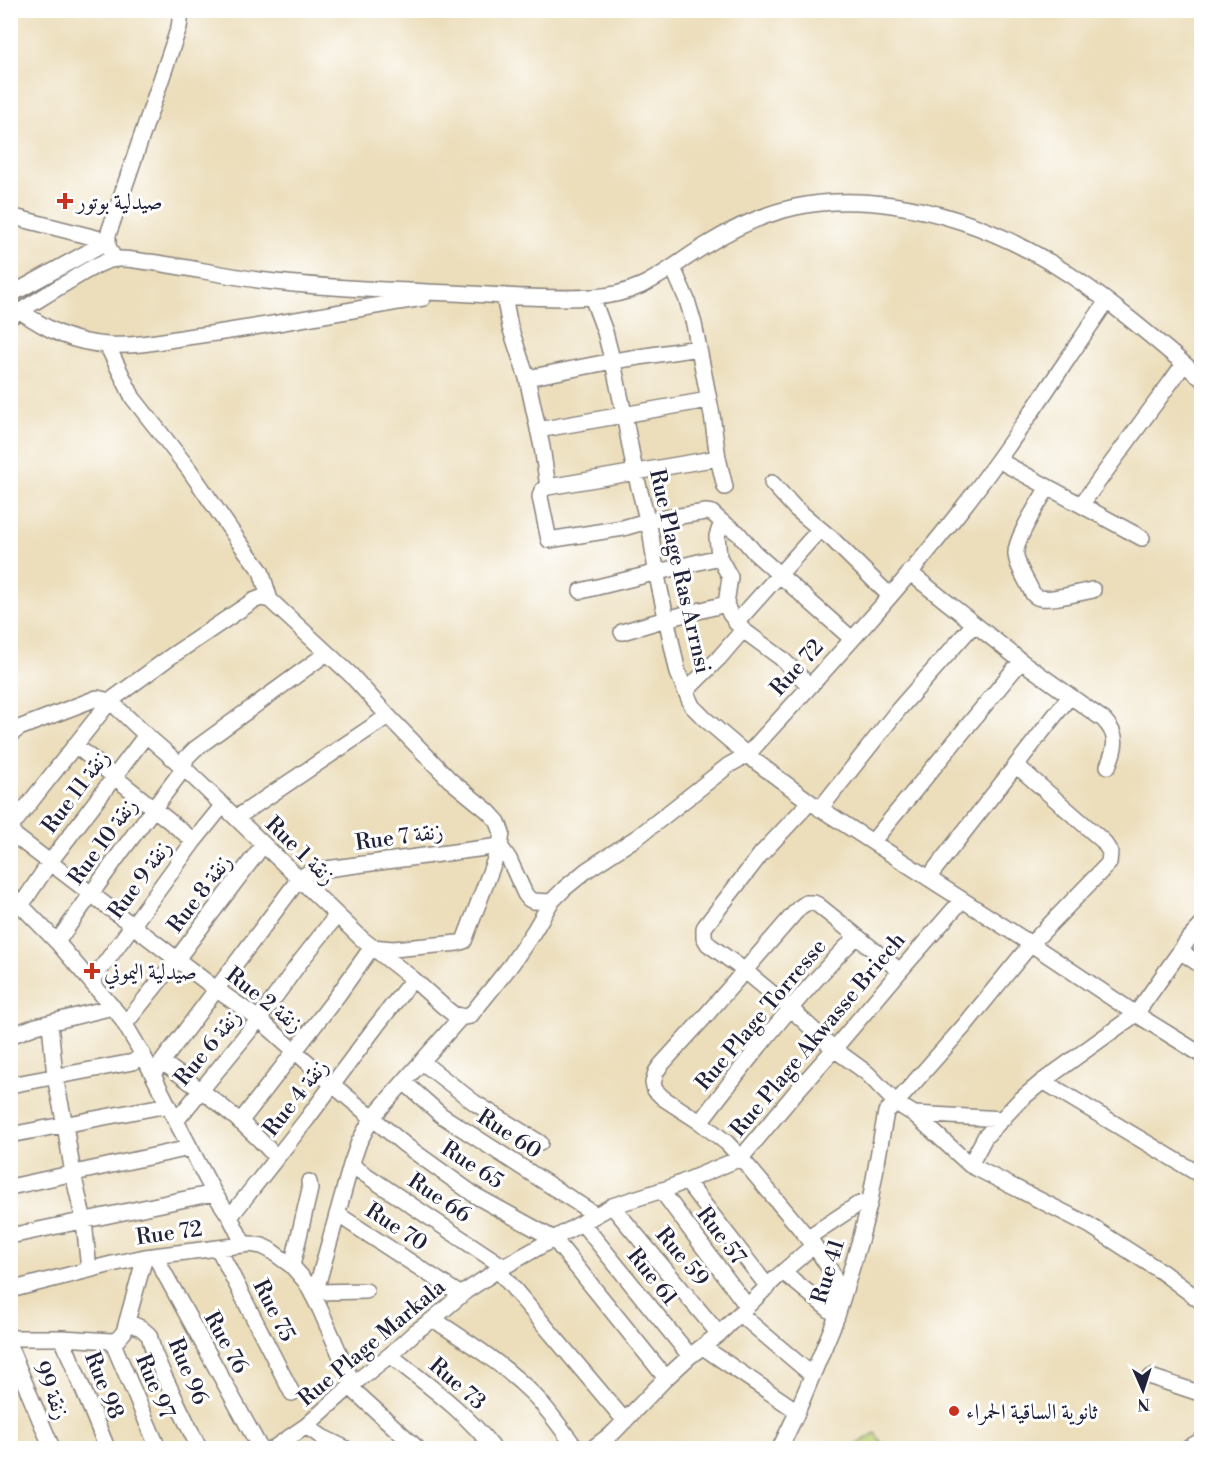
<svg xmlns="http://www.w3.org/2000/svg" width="1212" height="1459" viewBox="0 0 1212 1459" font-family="'Libre Bodoni',Amiri,serif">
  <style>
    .green { fill: #bbcd71; stroke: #6e7856; stroke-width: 1.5 }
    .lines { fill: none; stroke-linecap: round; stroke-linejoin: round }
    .minor-casing { stroke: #87807b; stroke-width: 18 }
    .minor { stroke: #fff; stroke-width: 15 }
    .poi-dot { fill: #c8321e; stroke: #fff; stroke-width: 2 }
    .labels { text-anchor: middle; stroke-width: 6; stroke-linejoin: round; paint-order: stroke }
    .poi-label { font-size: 22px; fill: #22223b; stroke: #fff; text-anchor: start }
    .street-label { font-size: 22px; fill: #22223b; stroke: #fff }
  </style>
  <rect width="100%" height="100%" fill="#fff"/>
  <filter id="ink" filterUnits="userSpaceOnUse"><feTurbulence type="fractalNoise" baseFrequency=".0167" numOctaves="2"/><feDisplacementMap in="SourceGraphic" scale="12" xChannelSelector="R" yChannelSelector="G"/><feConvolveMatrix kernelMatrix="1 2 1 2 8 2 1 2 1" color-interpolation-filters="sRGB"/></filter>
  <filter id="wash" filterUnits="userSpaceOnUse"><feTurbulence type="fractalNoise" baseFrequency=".008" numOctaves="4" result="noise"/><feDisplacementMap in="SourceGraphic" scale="24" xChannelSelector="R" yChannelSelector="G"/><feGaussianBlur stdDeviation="1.35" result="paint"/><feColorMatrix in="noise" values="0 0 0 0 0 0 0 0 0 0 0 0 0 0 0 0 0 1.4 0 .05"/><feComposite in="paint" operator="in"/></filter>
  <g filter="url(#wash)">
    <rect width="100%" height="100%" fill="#ecdebb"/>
    <path class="green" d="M875 1433 885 1448H851Z"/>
  </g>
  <g filter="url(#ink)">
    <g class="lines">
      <defs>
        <path id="minor" d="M10 216 108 241
          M114 259 108 246V235L179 27C180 21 182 15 177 10
          M673 268 687 300 694 324 712 415 718 458 725 487
          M10 295 108 241
          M504 296 510 327 527 378 542 447 548 487C542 489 541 491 540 497L549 540 623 528 647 521 706 512 712 513 722 522 717 536 719 557 730 577 726 604 730 614 743 630 781 658 810 686
          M592 297 605 332 614 367 624 414 635 472 651 535 656 571 678 673 692 706 705 719 747 755 810 802 1031 944 1136 1014 1202 1055
          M20 311C48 330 73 343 108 345 136 347 166 340 194 336 271 326 347 310 423 298
          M10 317C29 306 47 294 66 283 80 275 95 264 111 260 124 257 137 261 150 262 186 267 222 275 258 280 322 288 387 290 451 293 497 295 546 300 593 297 645 294 666 269 708 244 768 207 822 195 892 205 1023 224 1105 297 1202 379
          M107 345 133 398 188 468 239 542 261 571 270 600 351 675 388 716 236 818
          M527 378 613 361 698 348
          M538 430 708 400
          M998 460 1142 538
          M772 483 795 508 832 539 889 595
          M548 487 718 458
          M1048 487C1040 501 1014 540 1016 555 1017 567 1026 579 1031 590 1033 594 1033 595 1037 597 1047 602 1081 592 1093 590
          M1081 505 1184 364
          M722 522 738 533 755 553 852 639
          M909 572 1021 661 1104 720C1119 736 1116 747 1108 766
          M581 591 719 557
          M736 623 820 529
          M622 632 666 619 726 604
          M686 691 719 658 743 630
          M110 701 146 735 184 768 362 939 413 979 443 1006 453 1014 464 1017 470 1016 511 965 534 931 551 902 565 888 587 870 639 836 729 765 747 755C821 674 897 593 964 506 1015 440 1060 369 1107 301
          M10 735 19 728 97 698 110 701
          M75 745 194 841
          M810 802 761 854 706 925 704 928V937L708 944 744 970 791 1009 834 1049 867 1073 896 1103 914 1114 970 1165 1089 1225 1162 1272 1202 1302
          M820 809 899 709 974 624
          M10 828 110 701 170 657 253 601 261 598 270 600
          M10 832 217 990 259 1019 333 1085 405 1145 476 1196 554 1239 666 1378
          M873 841 1021 661
          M928 878 1070 696
          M10 894 57 942 120 1016 143 1055 176 1121 214 1193 230 1217
          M22 904 50 862 146 735
          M57 942 121 852 184 768 186 758 195 749 327 653
          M372 947 393 949 458 943 464 941 500 846 502 833 498 822 488 811 450 780 388 716
          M1180 951 1202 966
          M92 981 194 841 223 805
          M50 1023 55 1077 65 1125 73 1174 84 1221 89 1270
          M125 1024 177 959 263 845
          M10 1036 36 1026 113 1007
          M162 1062C203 1091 243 1120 276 1157
          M422 1062 475 1103 540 1143
          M153 1074 299 879 311 871 500 846 509 859 525 894 529 899 533 901 551 902
          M1043 1081 1202 1176
          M404 1082 441 1115 596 1215
          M10 1085 133 1062 143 1055
          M914 1114 1003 1119
          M176 1121 259 1019 300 962 337 915
          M240 1122 338 995 372 947
          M700 1122C749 1058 799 994 856 937
          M10 1135 168 1105
          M351 1165 504 1267
          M970 1165 985 1137 1019 1101 1043 1081 1136 1014 1188 940 1202 925
          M686 1181 768 1287
          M10 1187 190 1148
          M661 1190 747 1306
          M612 1206 719 1334
          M337 1214 461 1295
          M582 1223 690 1356
          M10 1236 214 1193
          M807 1238 857 1205 870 1201
          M244 1245 230 1217 307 1119 377 1025 413 979
          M218 1248 292 1393
          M155 1256 260 1448
          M292 1266 310 1189 309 1182
          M498 1270 625 1421
          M783 1272 837 1316
          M10 1290 112 1264 145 1257 250 1244 262 1246 270 1250 292 1266 306 1282 320 1309 353 1384
          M316 1292 366 1291
          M314 1297 351 1165 359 1142 372 1118 461 1017
          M836 1304 834 1279 831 1271 814 1245 741 1158 727 1143 700 1122 663 1098 655 1090 653 1083 656 1072 661 1065 701 1021 799 908 806 903H814L818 905 900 971
          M740 1314 812 1375
          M433 1319C468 1342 503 1364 533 1394 549 1410 562 1430 576 1448
          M127 1322 141 1328 149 1335 154 1353 163 1374 199 1448
          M10 1338H62L112 1341 118 1339 124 1332 145 1257
          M62 1338 107 1448
          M112 1341 158 1448
          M703 1347 797 1411
          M10 1348 52 1448
          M390 1355C426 1384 465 1411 493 1448
          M1151 1377 1202 1394
          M350 1387 417 1448
          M306 1426 322 1437 345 1448
          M274 1448 306 1426 353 1384 390 1355 415 1332 433 1319 466 1291 498 1270 612 1206 669 1188 741 1158 795 1093 834 1049 900 971 962 900
          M593 1448 614 1432 666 1378 690 1356 719 1334 776 1278 814 1245
          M780 1448 795 1417 837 1316 861 1237 870 1201 886 1112 896 1103 965 1025 1031 944 1109 863 1110 852 1103 841 1016 765
          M1188 1448 1202 1440"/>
      </defs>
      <use href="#minor" class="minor-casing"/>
      <use href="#minor" class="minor"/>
    </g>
  </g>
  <g class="poi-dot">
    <path d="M62 192h6v6h6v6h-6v6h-6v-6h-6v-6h6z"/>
    <path d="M89 962h6v6h6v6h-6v6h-6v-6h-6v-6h6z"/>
    <circle cx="954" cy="1411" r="6"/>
  </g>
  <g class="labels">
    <g class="poi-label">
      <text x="77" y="209">صيدلية بوتور</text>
      <text x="104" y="979">صيدلية اليموني</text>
      <text x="966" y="1419">ثانوية الساقية الحمراء</text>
    </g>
    <g class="street-label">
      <text transform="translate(681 571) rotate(77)" y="8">Rue Plage Ras Arrnsi</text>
      <text transform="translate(796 667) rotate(-48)" y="8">Rue 72</text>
      <text transform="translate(75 791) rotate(-53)" y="8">Rue 11 زنقة</text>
      <text transform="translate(399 836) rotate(-8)" y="8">Rue 7 زنقة</text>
      <text transform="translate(102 841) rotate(-54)" y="8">Rue 10 زنقة</text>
      <text transform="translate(301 850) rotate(44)" y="8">Rue 1 زنقة</text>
      <text transform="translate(139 879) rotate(-54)" y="8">Rue 9 زنقة</text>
      <text transform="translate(199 893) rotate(-53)" y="8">Rue 8 زنقة</text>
      <text transform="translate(265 999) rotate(38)" y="8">Rue 2 زنقة</text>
      <text transform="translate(760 1014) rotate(-50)" y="8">Rue Plage Torresse</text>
      <text transform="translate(817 1034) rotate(-50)" y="8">Rue Plage Akwasse Briech</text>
      <text transform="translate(207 1047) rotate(-51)" y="8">Rue 6 زنقة</text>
      <text transform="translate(295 1097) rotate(-52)" y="8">Rue 4 زنقة</text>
      <text transform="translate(510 1133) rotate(33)" y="8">Rue 60</text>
      <text transform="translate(473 1164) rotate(33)" y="8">Rue 65</text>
      <text transform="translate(440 1197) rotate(34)" y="8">Rue 66</text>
      <text transform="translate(397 1226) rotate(33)" y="8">Rue 70</text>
      <text transform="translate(169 1232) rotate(-8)" y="8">Rue 72</text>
      <text transform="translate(722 1235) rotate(53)" y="8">Rue 57</text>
      <text transform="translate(683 1256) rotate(50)" y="8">Rue 59</text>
      <text transform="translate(827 1271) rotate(-73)" y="8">Rue 41</text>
      <text transform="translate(653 1276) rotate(51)" y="8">Rue 61</text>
      <text transform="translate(275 1310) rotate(63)" y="8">Rue 75</text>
      <text transform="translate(227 1342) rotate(61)" y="8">Rue 76</text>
      <text transform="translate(371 1342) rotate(-40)" y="8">Rue Plage Markala</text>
      <text transform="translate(189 1371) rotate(67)" y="8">Rue 96</text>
      <text transform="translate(458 1383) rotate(41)" y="8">Rue 73</text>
      <text transform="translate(105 1385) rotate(68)" y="8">Rue 98</text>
      <text transform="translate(156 1386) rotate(67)" y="8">Rue 97</text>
      <text transform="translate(52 1390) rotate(68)" y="8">زنقة 99</text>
    </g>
  </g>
  <rect width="1212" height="1459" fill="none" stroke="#fff" stroke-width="36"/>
  <g transform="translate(1143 1390) rotate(177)" stroke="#ffffff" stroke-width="4.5" paint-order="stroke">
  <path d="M0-4.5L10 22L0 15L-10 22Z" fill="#22223b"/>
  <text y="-9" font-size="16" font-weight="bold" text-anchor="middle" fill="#22223b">N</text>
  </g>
</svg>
